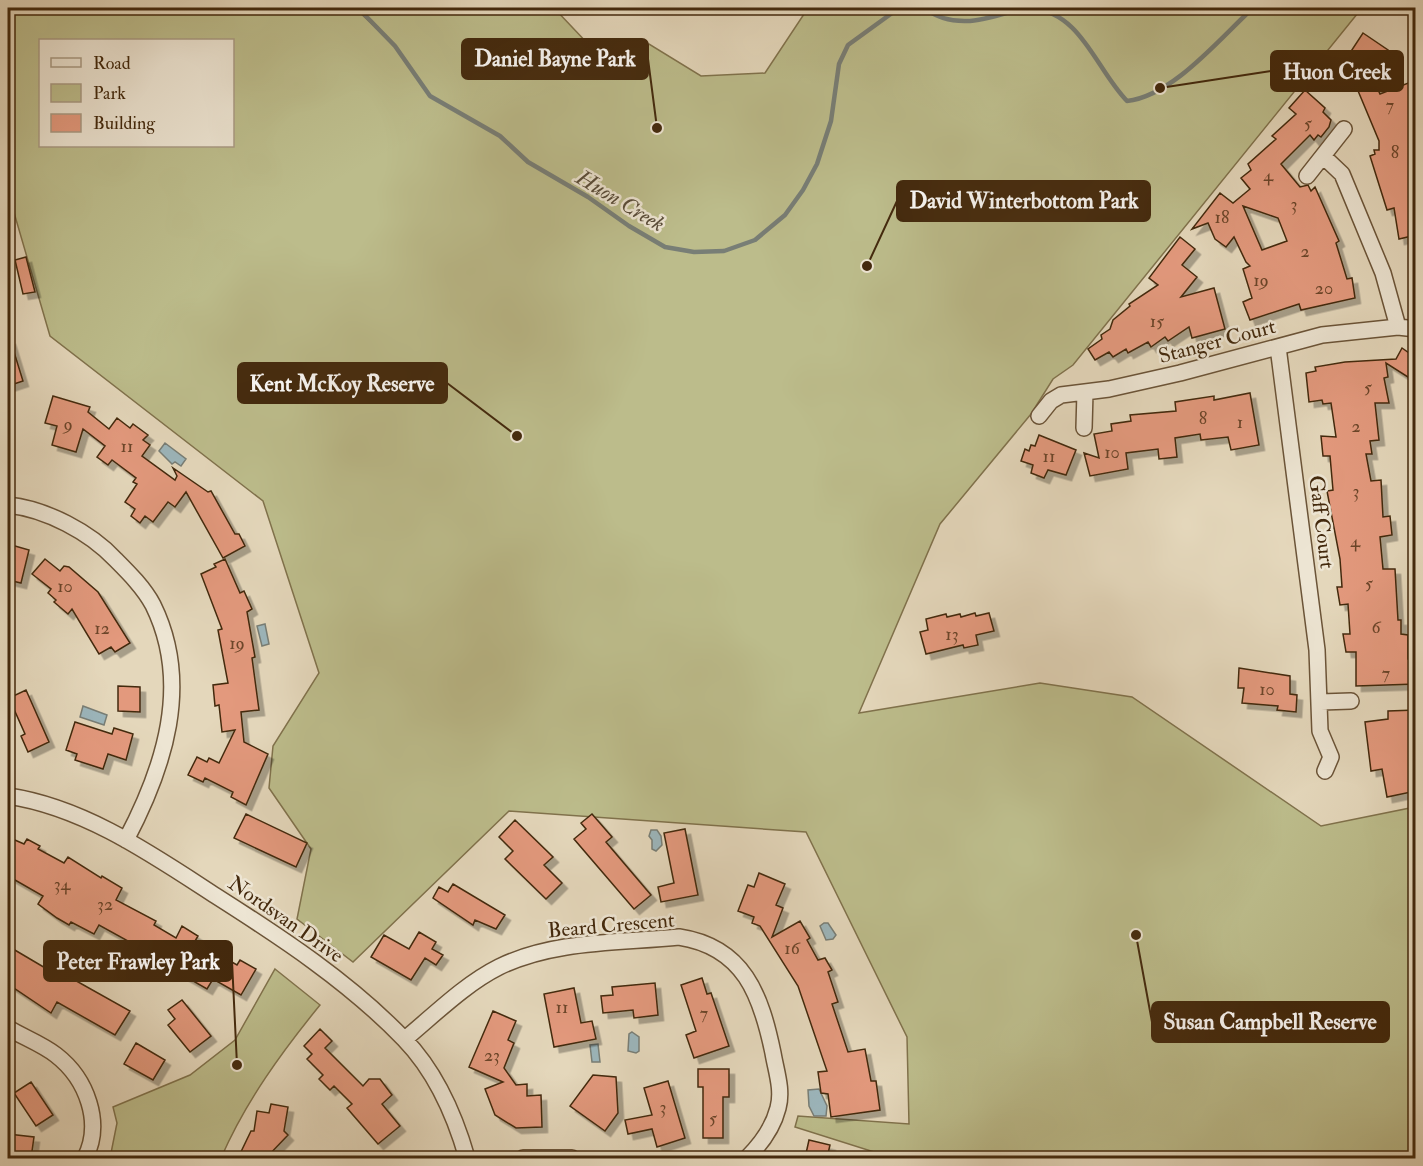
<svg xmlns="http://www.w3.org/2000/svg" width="1423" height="1166" viewBox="0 0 1423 1166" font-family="'IM FELL Double Pica',serif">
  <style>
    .green { fill: #bcbc8b; stroke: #80724c; stroke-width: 1.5; fill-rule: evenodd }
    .water { fill: #9cb6bc; stroke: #787e76; stroke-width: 1.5 }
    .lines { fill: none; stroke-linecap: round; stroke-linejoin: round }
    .stream { stroke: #787e76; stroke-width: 4.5 }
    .building { fill: #e3997d; stroke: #43290d; stroke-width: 1.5; fill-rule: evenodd; filter: url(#shadow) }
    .minor-casing { stroke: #6b5438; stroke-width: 18 }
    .minor { stroke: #ede5d3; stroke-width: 15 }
    .labels { text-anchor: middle; stroke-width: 5; stroke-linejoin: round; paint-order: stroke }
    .number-label { font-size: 18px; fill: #6b4529 }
    .street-label { font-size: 21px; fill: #43290d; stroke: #ede5d3 }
    .water-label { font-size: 22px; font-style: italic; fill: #594c39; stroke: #ede5d3 }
    .leader { fill: none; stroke: #43290d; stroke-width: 2 }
    .callout-dot { fill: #43290d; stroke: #ede5d3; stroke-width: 2 }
    .callout { fill: #43290d; stroke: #43290d; stroke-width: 2 }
    .callout-label { font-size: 22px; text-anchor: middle; font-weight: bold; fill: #fff }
  </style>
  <defs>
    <filter id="shadow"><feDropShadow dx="5.5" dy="5.5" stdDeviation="0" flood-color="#0004"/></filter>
  </defs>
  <rect width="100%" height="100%" fill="#e4d7bb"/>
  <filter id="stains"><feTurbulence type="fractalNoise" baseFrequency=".00333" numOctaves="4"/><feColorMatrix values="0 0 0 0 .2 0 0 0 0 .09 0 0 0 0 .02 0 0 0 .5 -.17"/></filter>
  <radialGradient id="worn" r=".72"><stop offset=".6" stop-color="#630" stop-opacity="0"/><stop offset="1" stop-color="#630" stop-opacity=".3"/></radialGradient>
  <path class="green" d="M8 8H355L373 25 358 8H554L590 46 649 44 701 76 765 73 808 8H1362L1073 365 1053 379 1031 414 940 524 859 713 1040 683 1132 697 1321 826 1415 807V1158H893L795 1127 798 1116 909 1124 907 1037 806 832 509 811 353 962 297 919 311 849 269 788 273 746 319 673 263 501 50 336 8 192ZM40 40H232V146H40Z
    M275 969 320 1005C281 1053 246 1101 221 1158H110L117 1123 113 1107 190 1075 235 1040Z"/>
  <path class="water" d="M165 443 186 459 181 466 175 462 172 464 159 451Z
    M265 624 269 644 262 646 257 626Z
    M83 706 107 715 104 725 80 717Z
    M651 830H657L661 836 662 845 656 851 652 849V840L649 836Z
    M824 923H828L836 935 833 939 826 940 820 926Z
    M632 1032 639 1037V1051L636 1053 628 1051 629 1034Z
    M598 1044 600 1062H592L590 1045Z
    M819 1089 827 1106 826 1116H814L809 1106 808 1090Z"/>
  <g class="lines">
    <path class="stream" d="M358 8 395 46 430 96 500 136 528 162 588 197 629 226 665 247 694 252 724 251 755 240 785 215 803 190 817 164 831 121 839 64 848 45 899 8
      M924 8C955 31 988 19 1022 8
      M1031 8C1082 13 1095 68 1127 101 1173 96 1220 38 1253 8"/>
  </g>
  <path class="building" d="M1363 33 1388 50 1372 76 1380 94 1416 80V198H1410L1416 235 1399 239 1394 208 1387 210 1370 156 1375 154 1374 150H1379V141L1356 86 1330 68 1338 54 1346 59Z
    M1305 90 1325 108 1323 112 1331 120 1329 127 1321 137 1318 135 1314 140 1310 135 1281 164 1300 187 1308 185 1311 191 1315 187 1339 241 1336 243 1347 279 1352 278 1355 298 1301 310 1299 304 1250 320 1243 302 1252 298 1243 269 1250 266 1246 262 1234 237 1226 247 1215 239 1208 223 1192 229 1220 193 1233 203 1250 189 1241 178 1251 170 1248 164 1276 139 1272 136 1296 114 1289 108ZM1243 206 1278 218 1287 241 1262 250Z
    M1180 237 1195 249 1182 265 1197 277 1181 297 1214 288 1225 329 1192 338 1189 327 1168 341 1165 337 1151 347 1148 342 1128 353 1126 349 1113 357 1109 352 1095 360 1088 349 1102 339 1101 335 1110 329 1113 320 1130 306 1129 304 1158 285 1149 278Z
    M26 257 35 292 23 294 15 260Z
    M8 339H10L23 381 8 386Z
    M1402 348 1416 358V372L1411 379 1386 363 1388 377 1384 378 1389 403H1375L1379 440 1370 441 1372 454H1366L1371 481 1381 480 1383 517 1390 516 1392 535 1380 537 1383 569H1395L1398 620H1401V634L1408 635V659H1416V684L1356 686V652H1346L1343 634H1350L1348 604 1340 605 1337 587H1342L1340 559 1327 491 1333 490 1330 456H1323L1321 436 1336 437 1331 403 1323 404 1322 400 1309 402 1306 373 1316 371 1315 367 1345 362 1396 359Z
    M1250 393 1259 445 1231 450 1228 437 1201 440 1200 434 1175 438 1177 457 1159 459 1158 449 1126 453 1128 469 1090 476 1084 453 1099 458 1094 434 1112 431 1111 424 1131 421 1130 415 1176 411 1175 402 1214 396V400Z
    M53 396 90 407 88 412 109 429 117 418 130 428 133 424 148 435 143 440 150 445 142 456 175 480 177 476 173 468 208 492 211 491 235 534H239L245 546 223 558 186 492 175 507 168 502 153 522 145 516 140 523 131 516 135 509 125 502 137 484 133 482 136 478 112 460 108 465 97 457 105 446 83 429 76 452 52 445 57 426 45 423Z
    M1039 435 1076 450 1066 475 1048 470 1044 478 1031 473 1033 465 1021 461 1025 449 1029 451 1031 445 1035 446Z
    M8 544 29 550 21 583 8 580Z
    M45 559 60 571 64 566 69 567 98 592 130 643 115 652 111 647 99 654 72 609 68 614 54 602 56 600 48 593 51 589 32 574Z
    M225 559 240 593 244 591 252 609 247 612 255 657 252 658 259 710 241 712 244 742 268 754 246 805 231 797 233 792 205 778 203 782 188 775 197 757 207 762 209 758 219 763 235 730 222 732 219 705 215 706 213 685 228 683 218 630 222 629 201 574 216 567 214 564Z
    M975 613 976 616 989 613 994 631 976 635 978 645 964 648 963 645 926 654 920 632 928 630 926 619 946 614 947 617 960 614 961 617Z
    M1239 668 1290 676V694L1297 695 1296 712 1277 710 1278 706 1242 703 1244 688H1238Z
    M118 686 140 687V712L118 711Z
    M26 690 49 742 28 752 21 736 25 734 9 698Z
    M1416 710V728H1410L1411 760 1416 759V791L1387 797 1382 769 1371 771 1365 722 1388 719V711Z
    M75 722 112 734 114 728 133 734 126 760 108 754 103 769 75 760 77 754 66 750Z
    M246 814 307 843 296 867 234 838Z
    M592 814 612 837 606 842 651 895 634 909 574 839 586 829 581 823Z
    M515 820 553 857 544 865 562 883 546 899 505 859 513 851 499 837Z
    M685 829 698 895 661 902 658 887 674 883 664 833Z
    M8 837 24 844 27 839 40 846 38 849 64 863 68 857 101 878 102 876 122 888 116 900 156 921 154 925 176 938 182 926 198 936 191 948 212 960 216 953 237 965 240 960 256 969 241 995 213 979 207 989 167 966 170 962 145 948 136 964 120 954 128 941 99 925 94 934 71 922 69 925 57 918 38 904 43 896 8 876Z
    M759 873 785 884 776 905 783 908 772 937 800 921 810 938 807 940 818 960 825 958 832 970 828 972 838 1002 832 1004 848 1052 865 1049 871 1081H876L880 1110 831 1117 828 1094 821 1093 818 1072 827 1071 798 986 760 926 752 923 754 917 738 911 748 885 754 887Z
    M453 884 505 915 496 929 475 920 473 925 433 898 439 887 448 892Z
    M419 932 436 942 432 949 443 955 436 965 425 958 411 980 371 957 384 935 409 949Z
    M8 946 52 972 55 969 130 1011 115 1035 57 1002 51 1013 8 984Z
    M702 978 707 994 711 993 729 1046 694 1058 686 1035 696 1031 681 985Z
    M655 983 658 1015 634 1018 633 1010 603 1013 601 996 613 995 612 987Z
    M574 988 581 1023 592 1021 596 1039 554 1047 544 994Z
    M182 1000 211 1036 190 1052 168 1025 175 1019 168 1010Z
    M493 1011 516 1021 508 1040 514 1043 504 1068 516 1085 527 1084V1096L541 1095 542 1127 516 1128 495 1115 485 1089 503 1082 469 1067Z
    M320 1029 332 1041 325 1048 363 1086 369 1079H380L392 1095 382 1104 400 1126 378 1144 347 1108 352 1104 334 1086 330 1090 319 1079 323 1075 307 1059 312 1054 304 1046Z
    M136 1043 165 1060 153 1080 124 1064Z
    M698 1069H729V1097H723V1138H703V1087H698Z
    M593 1075 616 1077 618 1113 605 1131 570 1106Z
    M668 1081 685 1138 657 1147 652 1129 628 1134 625 1120 652 1115 644 1088Z
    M31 1082 53 1115 36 1126 14 1093Z
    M271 1104 288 1107 284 1131 288 1135 266 1158H238L251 1131H254L257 1111 269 1113Z
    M8 1134 34 1137 31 1158 8 1155Z
    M809 1140 830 1145 827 1158H805Z"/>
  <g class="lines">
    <defs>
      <path id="minor" d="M1323 156 1342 174 1383 273 1398 327
        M1307 176 1344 129
        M1278 347 1317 650 1320 731 1331 757 1325 771
        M1039 416 1051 401 1061 395 1109 389 1180 373 1322 335 1398 327 1416 329
        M1084 428 1085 392
        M8 505C46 509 90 532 116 560 129 573 144 588 153 605 192 684 164 768 126 840
        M1321 702 1351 701
        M8 796C84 807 153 855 216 896 282 938 349 982 404 1039 436 1072 455 1116 467 1158
        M8 1028C23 1037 42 1044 56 1055 87 1079 103 1123 85 1158
        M405 1039C434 1015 465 984 499 967 554 940 620 943 679 937 744 947 761 995 773 1053 776 1071 783 1090 778 1108 773 1128 761 1144 747 1158
        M523 1158H572"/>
    </defs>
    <use href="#minor" class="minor-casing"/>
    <use href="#minor" class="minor"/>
  </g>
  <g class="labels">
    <g class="number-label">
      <text x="1390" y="111">7</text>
      <text x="1308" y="129">5</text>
      <text x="1395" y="158">8</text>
      <text x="1268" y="181">4</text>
      <text x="1294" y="210">3</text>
      <text x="1222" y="223">18</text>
      <text x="1305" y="257">2</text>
      <text x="1261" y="286">19</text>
      <text x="1324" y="294">20</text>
      <text x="1157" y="327">15</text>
      <text x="1368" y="393">5</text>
      <text x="1203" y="424">8</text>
      <text x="1240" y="428">1</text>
      <text x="68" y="430">9</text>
      <text x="1356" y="432">2</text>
      <text x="127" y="452">11</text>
      <text x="1112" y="458">10</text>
      <text x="1049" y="462">11</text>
      <text x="1356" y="497">3</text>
      <text x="1355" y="547">4</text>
      <text x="1369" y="589">5</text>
      <text x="65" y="592">10</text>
      <text x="1376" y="633">6</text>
      <text x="102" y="634">12</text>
      <text x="952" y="640">13</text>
      <text x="237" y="649">19</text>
      <text x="1386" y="679">7</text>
      <text x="1267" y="695">10</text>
      <text x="62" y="890">34</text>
      <text x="105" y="910">32</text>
      <text x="792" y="954">16</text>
      <text x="562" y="1013">11</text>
      <text x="704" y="1019">7</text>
      <text x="492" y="1061">23</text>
      <text x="663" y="1113">3</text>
      <text x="713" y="1124">5</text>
    </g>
    <g class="street-label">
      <text transform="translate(1217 341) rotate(-15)" y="7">Stanger Court</text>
      <text transform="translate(1322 522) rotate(83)" y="7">Gaff Court</text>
      <text transform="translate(286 919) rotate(35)" y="7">Nordsvan Drive</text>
      <text transform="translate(611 925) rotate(-5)" y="7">Beard Crescent</text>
    </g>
    <g class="water-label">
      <text transform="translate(621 200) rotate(31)" y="8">Huon Creek</text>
    </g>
  </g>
  <path class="leader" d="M657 128L648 59M1160 88L1271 71M867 266L897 201M517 436L447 383M237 1065L232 961M1136 935L1152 1022"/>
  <g class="callout-dot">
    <circle cx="657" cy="128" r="6"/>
    <circle cx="1160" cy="88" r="6"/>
    <circle cx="867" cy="266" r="6"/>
    <circle cx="517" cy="436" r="6"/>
    <circle cx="237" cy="1065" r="6"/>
    <circle cx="1136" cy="935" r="6"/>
  </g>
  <g class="callout">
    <rect x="462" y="39" width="186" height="40" rx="6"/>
    <rect x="1271" y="51" width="132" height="40" rx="6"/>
    <rect x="897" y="181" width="253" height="40" rx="6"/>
    <rect x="238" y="363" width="209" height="40" rx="6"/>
    <rect x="44" y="941" width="188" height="40" rx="6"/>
    <rect x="1152" y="1002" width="237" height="40" rx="6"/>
  </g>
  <g class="callout-label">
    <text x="555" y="66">Daniel Bayne Park</text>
    <text x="1337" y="79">Huon Creek</text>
    <text x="1024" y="208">David Winterbottom Park</text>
    <text x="342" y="391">Kent McKoy Reserve</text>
    <text x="138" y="969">Peter Frawley Park</text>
    <text x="1270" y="1029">Susan Campbell Reserve</text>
  </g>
  <rect width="1423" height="1166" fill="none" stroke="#e4d7bb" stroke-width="30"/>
  <rect x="9" y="9" width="1405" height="1148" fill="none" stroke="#43290d" stroke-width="3"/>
  <rect x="15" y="15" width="1393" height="1136" fill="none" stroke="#43290d" stroke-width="1.5"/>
  <rect x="39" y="39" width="195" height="108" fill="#ede5d3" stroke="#a99a84" stroke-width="1.5"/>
  <rect x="51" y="58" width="30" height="9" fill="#ede5d3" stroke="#a99a84" stroke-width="1.5"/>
  <text x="93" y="69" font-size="18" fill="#43290d">Road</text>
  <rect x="51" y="84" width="30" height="18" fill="#bcbc8b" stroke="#a99a84" stroke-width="1.5"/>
  <text x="93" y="99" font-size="18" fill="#43290d">Park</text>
  <rect x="51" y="114" width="30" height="18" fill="#e3997d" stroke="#a99a84" stroke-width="1.5"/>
  <text x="93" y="129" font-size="18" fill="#43290d">Building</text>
  <rect width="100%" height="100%" filter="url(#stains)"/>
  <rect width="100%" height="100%" fill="url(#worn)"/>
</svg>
